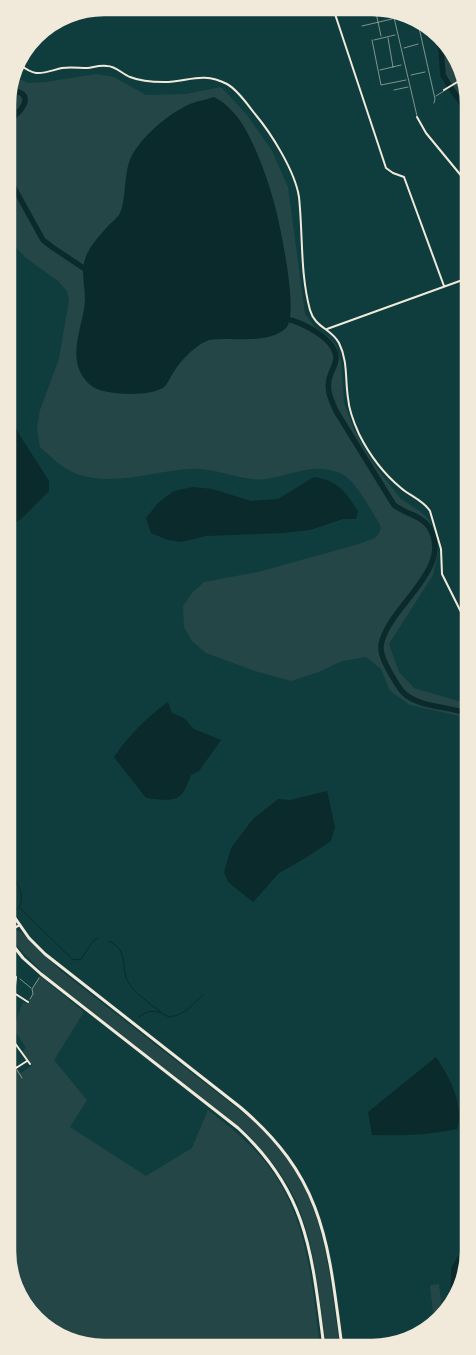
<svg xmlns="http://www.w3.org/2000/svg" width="476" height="1355" viewBox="0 0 476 1355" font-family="'Asap Condensed',sans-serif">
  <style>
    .green { fill: #244646 }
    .water { fill: #0a2a2b }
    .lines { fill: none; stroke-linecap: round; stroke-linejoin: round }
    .stream { stroke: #0a2a2b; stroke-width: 1 }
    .river { stroke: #0a2a2b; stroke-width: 5.5 }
    .path { stroke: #f1e9da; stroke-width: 0.5 }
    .service { stroke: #f1e9da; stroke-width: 0.5 }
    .minor { stroke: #f1e9da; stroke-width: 2 }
    .tertiary { stroke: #f1e9da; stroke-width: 2.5 }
    .trunk { stroke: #f1e9da; stroke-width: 3 }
    .rim { fill: none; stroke: #f1e9da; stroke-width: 2.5 }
  </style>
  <rect width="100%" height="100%" fill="#0f3d3e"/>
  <path class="green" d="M441 35 453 56 451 58 468 85V107L446 76Z
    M96 74 114 77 146 95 186 94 221 87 247 115 272 151 288 187 305 314 315 327 329 337 336 345 341 362 344 403 354 429 365 450 378 470 401 499 421 512 429 520 434 535 438 553 433 575 389 644 399 672 414 688 458 701 469 703V705L459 716 410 705 390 691 381 669 366 657 342 661 319 672 291 681 255 671 206 653 192 641 184 627 183 606 192 593 204 582 258 572 359 544 375 538 379 533 381 528 379 523C370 509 355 479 340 473 313 462 291 476 265 479 243 482 214 467 190 469 153 471 117 486 80 475 65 471 51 457 40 447L37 428 40 410 59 359 69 300 67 291 58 281 25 257 7 238 6 98 12 76 28 83 46 82Z
    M16 930 21 932 61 971 247 1116C255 1123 263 1129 270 1136 326 1197 328 1270 340 1347H326C319 1298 316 1247 296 1201 285 1176 266 1154 247 1134L45 975 12 941 11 934Z
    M40 976 84 1012 54 1060 87 1100 70 1127 146 1176 192 1148 208 1110C227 1124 245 1139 260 1156 307 1208 312 1281 320 1347H85L35 1320 8 1270V1055L21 1073 32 1065 22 1052 26 1048 11 1025 8 1024V1010L11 1009 8 1017 16 1021 23 1002 27 1004 33 994 32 989Z
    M439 1284 443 1317 434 1322 430 1285Z"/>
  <path class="water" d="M214 97C226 103 236 114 243 125 258 151 269 182 276 210 281 230 299 315 286 328 271 342 244 339 226 339 221 339 214 339 209 340 194 346 181 360 173 373 170 377 168 384 164 387 152 397 108 395 95 388 87 384 80 374 78 366 72 345 84 321 85 300 85 282 79 269 88 252 93 242 102 233 109 225 112 222 118 217 120 213 126 201 124 174 130 160 138 139 169 113 190 104 197 101 206 100 214 97Z
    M7 409 19 434 49 481V491L21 519 7 527Z
    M314 477C337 480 346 492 358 511L356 519H343L310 530 283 533 206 536 181 542 168 540 151 533 146 518 159 502 174 491 193 487 212 489 251 501 278 499Z
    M168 702 172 713 184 718 194 729 221 740 199 771 191 775C181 804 174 801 146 798L114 757C129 735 146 718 168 702Z
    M327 791 335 827 331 841 304 859 279 873 253 902 228 882 224 872 231 848 253 819 278 799 290 800Z
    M436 1057C449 1077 465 1105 457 1129 428 1135 401 1136 372 1135L368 1112Z"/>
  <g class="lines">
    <path class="stream" d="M8 866C14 878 29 897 17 910
      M20 908 73 960 81 959 93 941 98 938
      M109 941C130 951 120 968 128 982 136 994 150 1004 161 1012
      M139 1017C150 1008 158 1011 169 1017 188 1014 189 1006 203 995"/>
    <path class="river" d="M437 33 441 49 443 75 454 93 468 111
      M7 122C13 118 34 101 21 93 17 91 12 91 9 90
      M7 175 43 240 52 247 88 271
      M286 319C302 322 336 339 336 358 336 363 333 369 331 373 325 387 330 398 336 411L394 505C405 514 421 515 429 527 455 569 388 606 381 645 380 655 386 665 391 674 395 681 400 691 406 695 423 708 449 706 469 714
      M453 1298 454 1268 470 1243"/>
    <path class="path" d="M375 8 381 36
      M398 18 406 16
      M362 26 392 19
      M388 38 393 67
      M372 40 381 85 406 80
      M374 40 395 35
      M404 48 418 44
      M380 70 401 65
      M411 75 425 72
      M20 979 31 988
      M30 999 33 994 32 989 39 978
      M8 1017 11 1009"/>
    <path class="service" d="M392 9 417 116
      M418 23 435 99 434 103
      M394 90 408 87
      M436 96 444 91
      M17 1070 22 1078"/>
    <path class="minor" d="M333 8 386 168 393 173 404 177 444 286
      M449 60 453 57
      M16 62C22 66 28 72 36 73 44 74 53 70 62 68 70 67 79 68 88 68 94 67 101 65 107 66 116 66 122 74 130 77 140 81 154 82 164 82 188 82 202 71 227 84 238 90 247 104 255 114 271 133 295 171 299 197 303 234 300 273 310 310 315 328 331 328 339 343 348 361 345 379 348 398 349 410 354 423 359 434 369 454 384 474 401 488 410 496 423 500 430 511L441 549 442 574 469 628
      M444 90 464 78
      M417 117 426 133 468 184
      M327 329 468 278
      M14 993 28 1002
      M8 1007 11 1006 13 1003 16 977
      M9 1035 30 1064
      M8 1054 16 1068 27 1061"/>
    <path class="tertiary" d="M8 928H14L20 925"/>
    <path class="trunk" d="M8 908 29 938 45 954 240 1107C325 1179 328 1243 342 1347
      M8 939 23 958 41 974 238 1128C309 1193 312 1257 324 1347"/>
  </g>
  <path d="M0 0H476V1355H0ZM104 15H372A89 89 0 0 1 461 104V1251A89 89 0 0 1 372 1340H104A89 89 0 0 1 15 1251V104A89 89 0 0 1 104 15Z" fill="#f1e9da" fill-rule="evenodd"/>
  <path class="rim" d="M104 15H372A89 89 0 0 1 461 104V1251A89 89 0 0 1 372 1340H104A89 89 0 0 1 15 1251V104A89 89 0 0 1 104 15Z"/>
</svg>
